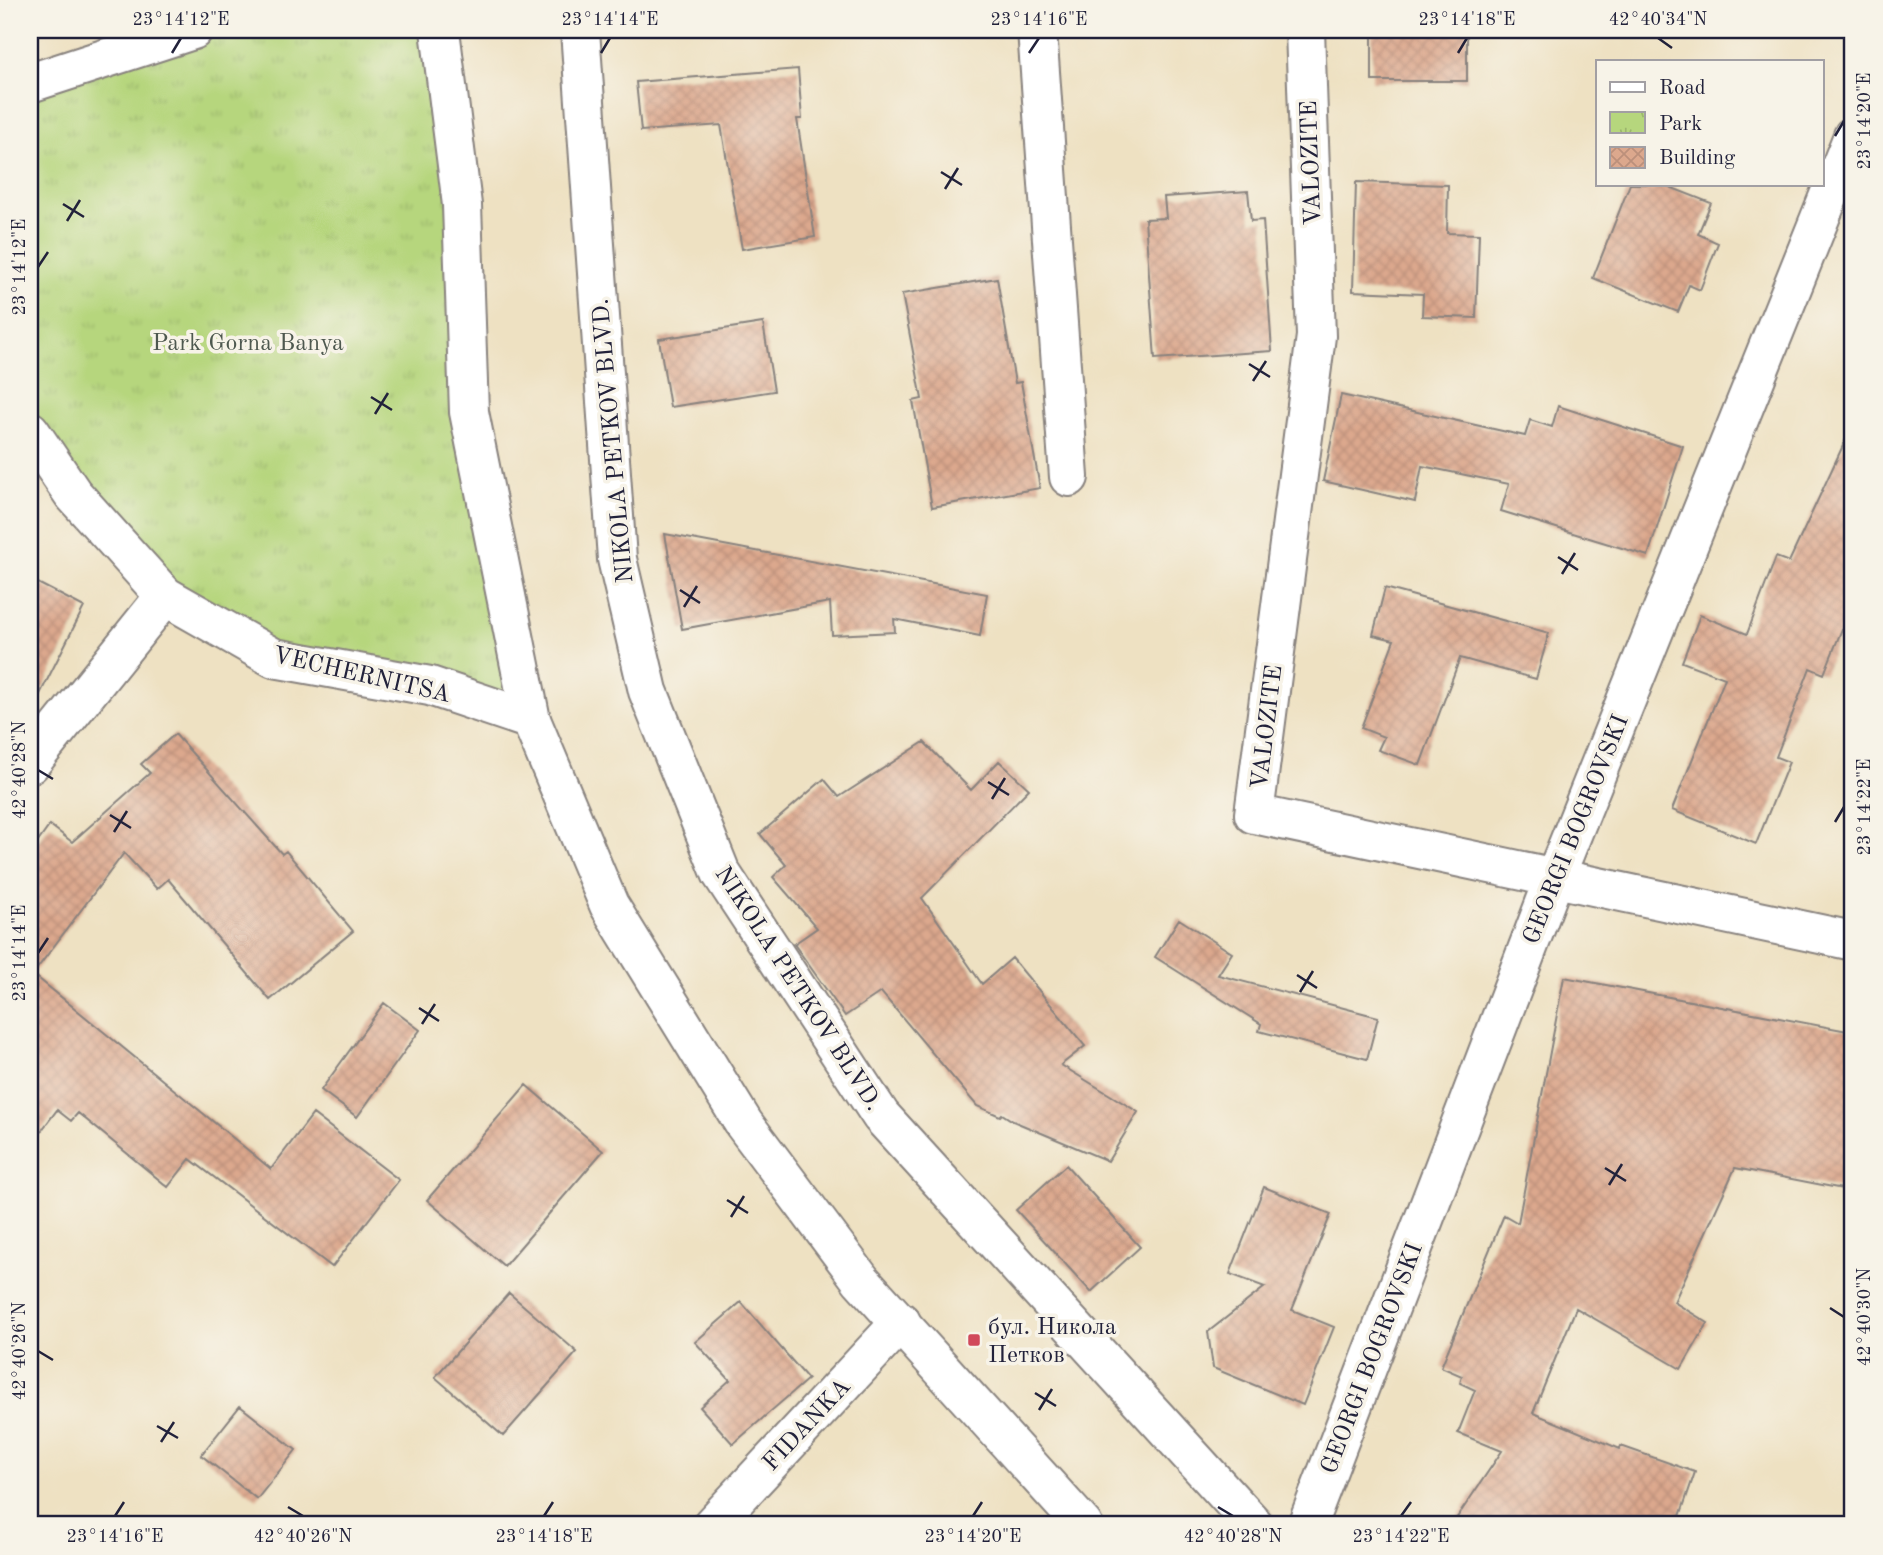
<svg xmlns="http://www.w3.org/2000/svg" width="1883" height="1555" viewBox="0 0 1883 1555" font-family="'Old Standard TT',serif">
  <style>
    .park { fill: url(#park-tufts); stroke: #6c7c5c; stroke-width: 2 }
    .building { fill: url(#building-cross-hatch) }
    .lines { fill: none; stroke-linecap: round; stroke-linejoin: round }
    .minor-casing { stroke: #88827e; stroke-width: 42 }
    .tertiary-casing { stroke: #88827e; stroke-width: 42 }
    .minor { stroke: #fff; stroke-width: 38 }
    .tertiary { stroke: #fff; stroke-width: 38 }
    .ticks { fill: none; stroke: #22223b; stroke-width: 2.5 }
    .poi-dot { fill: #d1495b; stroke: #f7f3e8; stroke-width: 2.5 }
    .labels { text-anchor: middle; stroke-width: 7; stroke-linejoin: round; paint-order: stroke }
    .street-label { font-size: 24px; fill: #22223b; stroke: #f7f3e8 }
    .park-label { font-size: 24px; fill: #4e584f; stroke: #f7f3e8 }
    .poi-label { font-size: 24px; fill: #22223b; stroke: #f7f3e8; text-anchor: start }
    .neatline { fill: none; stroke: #22223b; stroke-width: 2.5 }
    .ticks-label { font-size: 18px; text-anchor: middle; fill: #22223b }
  </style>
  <defs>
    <pattern id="park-tufts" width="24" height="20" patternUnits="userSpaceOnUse" patternTransform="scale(1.75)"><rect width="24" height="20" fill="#b6d67d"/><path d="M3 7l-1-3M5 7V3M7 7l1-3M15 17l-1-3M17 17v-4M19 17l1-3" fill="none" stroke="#9cb76d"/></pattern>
    <pattern id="building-cross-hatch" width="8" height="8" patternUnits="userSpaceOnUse" patternTransform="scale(1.75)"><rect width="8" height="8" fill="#dca88d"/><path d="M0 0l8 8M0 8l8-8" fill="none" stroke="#bc907b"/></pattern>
  </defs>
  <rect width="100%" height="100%" fill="#f7f3e8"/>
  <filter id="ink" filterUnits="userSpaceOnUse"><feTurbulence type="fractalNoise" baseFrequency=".0143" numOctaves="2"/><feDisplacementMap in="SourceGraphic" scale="14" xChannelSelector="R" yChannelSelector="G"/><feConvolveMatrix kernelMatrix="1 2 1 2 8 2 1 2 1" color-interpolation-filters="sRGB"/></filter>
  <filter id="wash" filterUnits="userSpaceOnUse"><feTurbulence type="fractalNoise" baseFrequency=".00686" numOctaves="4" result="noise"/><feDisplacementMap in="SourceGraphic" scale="28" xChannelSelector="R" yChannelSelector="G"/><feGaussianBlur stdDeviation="1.57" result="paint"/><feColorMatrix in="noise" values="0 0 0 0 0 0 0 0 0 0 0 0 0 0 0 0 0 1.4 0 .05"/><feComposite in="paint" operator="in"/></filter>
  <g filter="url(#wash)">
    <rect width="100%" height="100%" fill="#eee1c2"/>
    <path class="park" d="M193 30H440L469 412 531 720 274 658 165 596 30 431V83Z"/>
    <g id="blocks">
      <path class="building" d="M1372 30H1467V81H1372Z
        M798 69 802 119H797L815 237 742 249 721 125 641 131 636 82Z
        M1356 182 1448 185 1447 233 1479 234 1476 318 1422 316 1423 294 1353 291Z
        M1630 184H1662L1711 203 1698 234 1718 243 1700 290 1689 285 1678 312 1593 278Z
        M1248 191 1251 221 1263 220 1272 351 1155 359 1145 219 1166 218 1164 197Z
        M997 278 1015 383 1021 382 1040 488 932 507 913 401 922 399 902 294Z
        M763 323 774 391 670 407 659 339Z
        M1341 395 1525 436 1530 420 1552 427 1558 406 1683 446 1648 556 1501 511 1509 484 1422 466 1415 502 1323 481Z
        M1853 424V601L1824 674 1810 668 1776 757 1789 762 1756 844 1672 810 1725 678 1682 662 1700 615 1747 634 1776 557 1789 562Z
        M665 534 987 594 980 636 894 619 895 632 832 635 830 602 682 629Z
        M30 579 84 607 30 714Z
        M1385 588 1549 633 1536 679 1460 658 1420 765 1378 750 1384 737 1361 728 1394 640 1373 635Z
        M175 734 282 854 286 851 353 931 270 1000 168 879 157 889 124 853 33 974 271 1169 313 1114 399 1180 332 1267 190 1159 168 1187 78 1113 71 1121 57 1110 30 1146V853L50 825 72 842 150 773 141 764Z
        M924 742 971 790 999 761 1029 789 922 898 982 984 1012 958 1085 1046 1061 1065 1138 1112 1108 1161 1013 1121 1002 1114 1000 1116 977 1106 881 992 845 1016 794 944 817 928 773 877 786 865 760 834 824 779 839 797Z
        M1179 919 1232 953 1218 975 1378 1017 1367 1059 1259 1031 1261 1024 1155 957Z
        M1564 977 1853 1032V1191L1735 1168 1674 1302 1708 1323 1681 1369 1576 1308 1533 1413 1620 1449 1621 1446 1695 1472 1677 1525H1452L1502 1451 1458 1433 1475 1390 1460 1383 1462 1376 1441 1367 1504 1215 1518 1223Z
        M384 1003 420 1030 357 1117 321 1090Z
        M526 1085 603 1151 504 1266 427 1200Z
        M1066 1165 1140 1247 1091 1292 1016 1210Z
        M1264 1187 1331 1214 1292 1310 1334 1327 1303 1405 1213 1368 1208 1332 1265 1287 1230 1274Z
        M509 1293 577 1352 503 1436 435 1377Z
        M741 1302 808 1379 733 1444 700 1407 730 1380 695 1342Z
        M240 1406 296 1450 257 1499 201 1455Z"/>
    </g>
  </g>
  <g filter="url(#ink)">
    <use href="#blocks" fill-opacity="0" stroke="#88827e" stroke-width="2"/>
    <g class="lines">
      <defs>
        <path id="minor" d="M440 30 462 205 469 412 531 720
          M580 30 617 559 648 691 721 873 881 1116 1254 1525
          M1037 30 1069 477
          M1305 30 1316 336 1254 814 1853 941
          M30 83 193 30
          M30 764 165 596
          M712 1525 901 1322
          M1307 1525 1555 877 1853 136"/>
        <path id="tertiary" d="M30 431 73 494 165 596 274 658 430 686 531 720 609 905 744 1124 861 1280 1083 1525"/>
      </defs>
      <use href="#minor" class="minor-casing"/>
      <use href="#tertiary" class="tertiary-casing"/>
      <use href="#minor" class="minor"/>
      <use href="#tertiary" class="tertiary"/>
    </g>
  </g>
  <path class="ticks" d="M1658 38 1672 48M172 53 181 38M601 53 610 38M1029 53 1039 38M1458 53 1467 38M1835 136 1844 121M941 172 962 185M945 189 958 168M63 204 84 217M67 221 80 200M38 267 48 252M1249 364 1270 377M1253 381 1266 361M371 397 392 410M375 414 388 393M1558 557 1578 570M1562 574 1575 553M680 590 700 603M684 607 697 586M38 770 53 779M988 782 1009 795M992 799 1005 778M110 815 131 828M1835 822 1844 807M114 832 127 811M38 953 48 938M1297 975 1317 988M1300 992 1313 971M419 1008 439 1021M422 1024 435 1004M1605 1168 1626 1181M1609 1185 1622 1164M727 1200 748 1213M731 1217 744 1196M1830 1308 1844 1317M38 1351 53 1360M1035 1393 1056 1406M1039 1410 1052 1389M157 1426 178 1438M161 1442 174 1422M288 1507 303 1516M1218 1507 1233 1516M115 1516 124 1502M544 1516 553 1502M973 1516 982 1502M1401 1516 1411 1502"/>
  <rect class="poi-dot" x="967" y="1333" width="14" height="14" rx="3.5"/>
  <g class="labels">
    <g class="street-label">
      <text transform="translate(1310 163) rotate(-92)" y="8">VALOZITE</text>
      <text transform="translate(612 441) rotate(-95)" y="8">NIKOLA PETKOV BLVD.</text>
      <text transform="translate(362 674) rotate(13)" y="8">VECHERNITSA</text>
      <text transform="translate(1266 727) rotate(-83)" y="8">VALOZITE</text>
      <text transform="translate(1575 829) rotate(-68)" y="8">GEORGI BOGROVSKI</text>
      <text transform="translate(799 988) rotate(57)" y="8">NIKOLA PETKOV BLVD.</text>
      <text transform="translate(1371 1358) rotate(-69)" y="8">GEORGI BOGROVSKI</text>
      <text transform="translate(806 1424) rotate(-47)" y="8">FIDANKA</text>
    </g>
    <g class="park-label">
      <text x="248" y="350">Park Gorna Banya</text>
    </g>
    <g class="poi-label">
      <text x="988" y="1334">бул. Никола<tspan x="988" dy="28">Петков</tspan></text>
    </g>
  </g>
  <rect width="1883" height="1555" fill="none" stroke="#f7f3e8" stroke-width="77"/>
  <rect x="1596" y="60" width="228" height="126" fill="#f7f3e8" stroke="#a29fa3" stroke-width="2"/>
  <rect x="1610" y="82" width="35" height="10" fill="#ffffff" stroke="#a29fa3" stroke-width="2"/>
  <text x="1659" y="94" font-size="21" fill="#22223b">Road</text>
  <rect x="1610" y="112" width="35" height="21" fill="url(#park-tufts)" stroke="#a29fa3" stroke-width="2"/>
  <text x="1659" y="130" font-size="21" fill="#22223b">Park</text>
  <rect x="1610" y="147" width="35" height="21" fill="url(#building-cross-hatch)" stroke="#a29fa3" stroke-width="2"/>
  <text x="1659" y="164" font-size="21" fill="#22223b">Building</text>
  <rect x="38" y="38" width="1806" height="1478" class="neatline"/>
  <g class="ticks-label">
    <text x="181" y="25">23°14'12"E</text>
    <text x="610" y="25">23°14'14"E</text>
    <text x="1039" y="25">23°14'16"E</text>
    <text x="1467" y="25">23°14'18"E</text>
    <text x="1658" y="25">42°40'34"N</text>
    <text transform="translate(1864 121) rotate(-90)" y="6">23°14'20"E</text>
    <text transform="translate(19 267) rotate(-90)" y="6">23°14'12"E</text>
    <text transform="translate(19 770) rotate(-90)" y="6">42°40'28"N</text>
    <text transform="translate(1864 807) rotate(-90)" y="6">23°14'22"E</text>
    <text transform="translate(19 953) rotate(-90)" y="6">23°14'14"E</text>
    <text transform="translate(1864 1317) rotate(-90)" y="6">42°40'30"N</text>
    <text transform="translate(19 1351) rotate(-90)" y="6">42°40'26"N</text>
    <text x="115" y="1542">23°14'16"E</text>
    <text x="303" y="1542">42°40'26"N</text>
    <text x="544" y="1542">23°14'18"E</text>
    <text x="973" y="1542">23°14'20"E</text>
    <text x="1233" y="1542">42°40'28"N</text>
    <text x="1401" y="1542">23°14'22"E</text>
  </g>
</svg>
